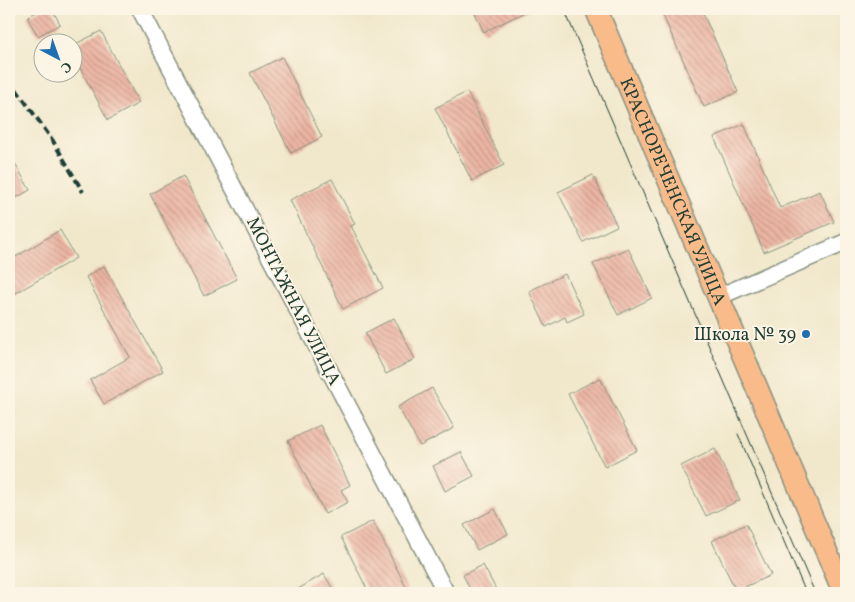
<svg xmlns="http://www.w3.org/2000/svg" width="855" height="602" viewBox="0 0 855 602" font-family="Vollkorn,serif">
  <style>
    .building { fill: url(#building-back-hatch) }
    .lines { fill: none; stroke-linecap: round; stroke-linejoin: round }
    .minor-casing { stroke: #889280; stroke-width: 19 }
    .major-casing { stroke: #889280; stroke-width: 24 }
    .minor { stroke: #fff; stroke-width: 16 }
    .major { stroke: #fabb8b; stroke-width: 21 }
    .tram { stroke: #1f3d34; stroke-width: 1 }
    .rail { stroke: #1f3d34; stroke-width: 4; stroke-dasharray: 8 4; stroke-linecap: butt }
    .poi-dot { fill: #1f6fb2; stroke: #fcf5e5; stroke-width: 2 }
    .labels { text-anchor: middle; stroke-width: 4; stroke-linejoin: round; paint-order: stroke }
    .street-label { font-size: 18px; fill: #1f3d34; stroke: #fcf5e5 }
    .poi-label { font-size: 18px; fill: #1f3d34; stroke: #fcf5e5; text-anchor: end }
  </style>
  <defs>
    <pattern id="building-back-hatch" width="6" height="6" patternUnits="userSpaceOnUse" patternTransform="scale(1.25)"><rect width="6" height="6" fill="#edb5a4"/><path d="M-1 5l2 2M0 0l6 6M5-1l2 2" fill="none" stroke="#bf9486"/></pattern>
  </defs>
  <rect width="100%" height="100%" fill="#fcf5e5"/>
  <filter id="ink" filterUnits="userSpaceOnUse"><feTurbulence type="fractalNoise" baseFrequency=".02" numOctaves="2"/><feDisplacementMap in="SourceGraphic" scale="10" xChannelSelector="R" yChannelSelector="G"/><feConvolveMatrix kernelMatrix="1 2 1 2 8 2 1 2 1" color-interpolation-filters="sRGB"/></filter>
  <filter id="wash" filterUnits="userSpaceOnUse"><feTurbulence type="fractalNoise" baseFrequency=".0096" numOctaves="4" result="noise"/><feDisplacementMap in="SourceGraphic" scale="20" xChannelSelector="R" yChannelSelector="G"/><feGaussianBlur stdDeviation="1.12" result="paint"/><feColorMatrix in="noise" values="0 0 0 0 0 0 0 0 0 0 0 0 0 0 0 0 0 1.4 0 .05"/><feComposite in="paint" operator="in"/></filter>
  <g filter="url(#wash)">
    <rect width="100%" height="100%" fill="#f1e8cc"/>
    <g id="blocks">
      <path class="building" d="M42 9H52L60 24 38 36 27 17Z
        M473 9H531L484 32Z
        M660 9H701L738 92 704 107Z
        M101 31 139 103 108 120 72 53V46Z
        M282 57 322 137 291 153 250 73Z
        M467 92 504 165 472 181 435 108Z
        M744 124 780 208 820 191 834 222 764 252 714 137Z
        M9 153 30 190 9 202Z
        M593 175 617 226 583 242 558 192Z
        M183 176 237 279 204 296 150 194Z
        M332 179 355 224 351 226 383 288 343 309 290 200Z
        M60 230 76 258 9 297V261Z
        M628 248 652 298 618 315 593 264Z
        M104 266 163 371 104 404 90 380 130 357 86 277Z
        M565 274 584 314 567 322 565 317 546 327 529 291Z
        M394 318 415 359 386 374 365 333Z
        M600 378 637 450 605 467 568 394Z
        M432 388 454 428 420 446 398 407Z
        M320 425 350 485 341 490 348 502 325 514 288 441Z
        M715 449 740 500 706 516 681 466Z
        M461 452 474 476 445 491 433 466Z
        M495 509 508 534 477 550 464 525Z
        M373 521 409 593H369L341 537Z
        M746 524 771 575 736 591 712 541Z
        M483 565 498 593H472L463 575Z
        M324 574 335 593H291Z"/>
    </g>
  </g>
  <g filter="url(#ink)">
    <use href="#blocks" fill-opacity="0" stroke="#889280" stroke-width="1"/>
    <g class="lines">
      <defs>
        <path id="minor" d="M140 9 446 593
          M718 297 846 242"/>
        <g id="major">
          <path id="s1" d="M596 9 844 593"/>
        </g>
      </defs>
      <use href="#minor" class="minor-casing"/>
      <use href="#major" class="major-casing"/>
      <use href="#minor" class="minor"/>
      <use href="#major" class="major"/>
      <path class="tram" d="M564 9 815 593
        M738 434 806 593"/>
      <path class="rail" d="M9 79 53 141 83 192"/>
    </g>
  </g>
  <circle class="poi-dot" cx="806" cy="334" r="5"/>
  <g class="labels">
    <g class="street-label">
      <text dy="6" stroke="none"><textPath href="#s1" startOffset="198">КРАСНОРЕЧЕНСКАЯ УЛИЦА</textPath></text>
      <text transform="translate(294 301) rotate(63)" y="6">МОНТАЖНАЯ УЛИЦА</text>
    </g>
    <g class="poi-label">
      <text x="796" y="340">Школа № 39</text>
    </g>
  </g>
  <rect width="855" height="602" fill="none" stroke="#fcf5e5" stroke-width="30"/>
  <g transform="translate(58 58) rotate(139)"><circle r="24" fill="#fcf5e5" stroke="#a4ab9e"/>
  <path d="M0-4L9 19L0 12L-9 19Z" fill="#1f6fb2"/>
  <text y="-8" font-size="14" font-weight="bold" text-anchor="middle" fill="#1f3d34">С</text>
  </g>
</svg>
